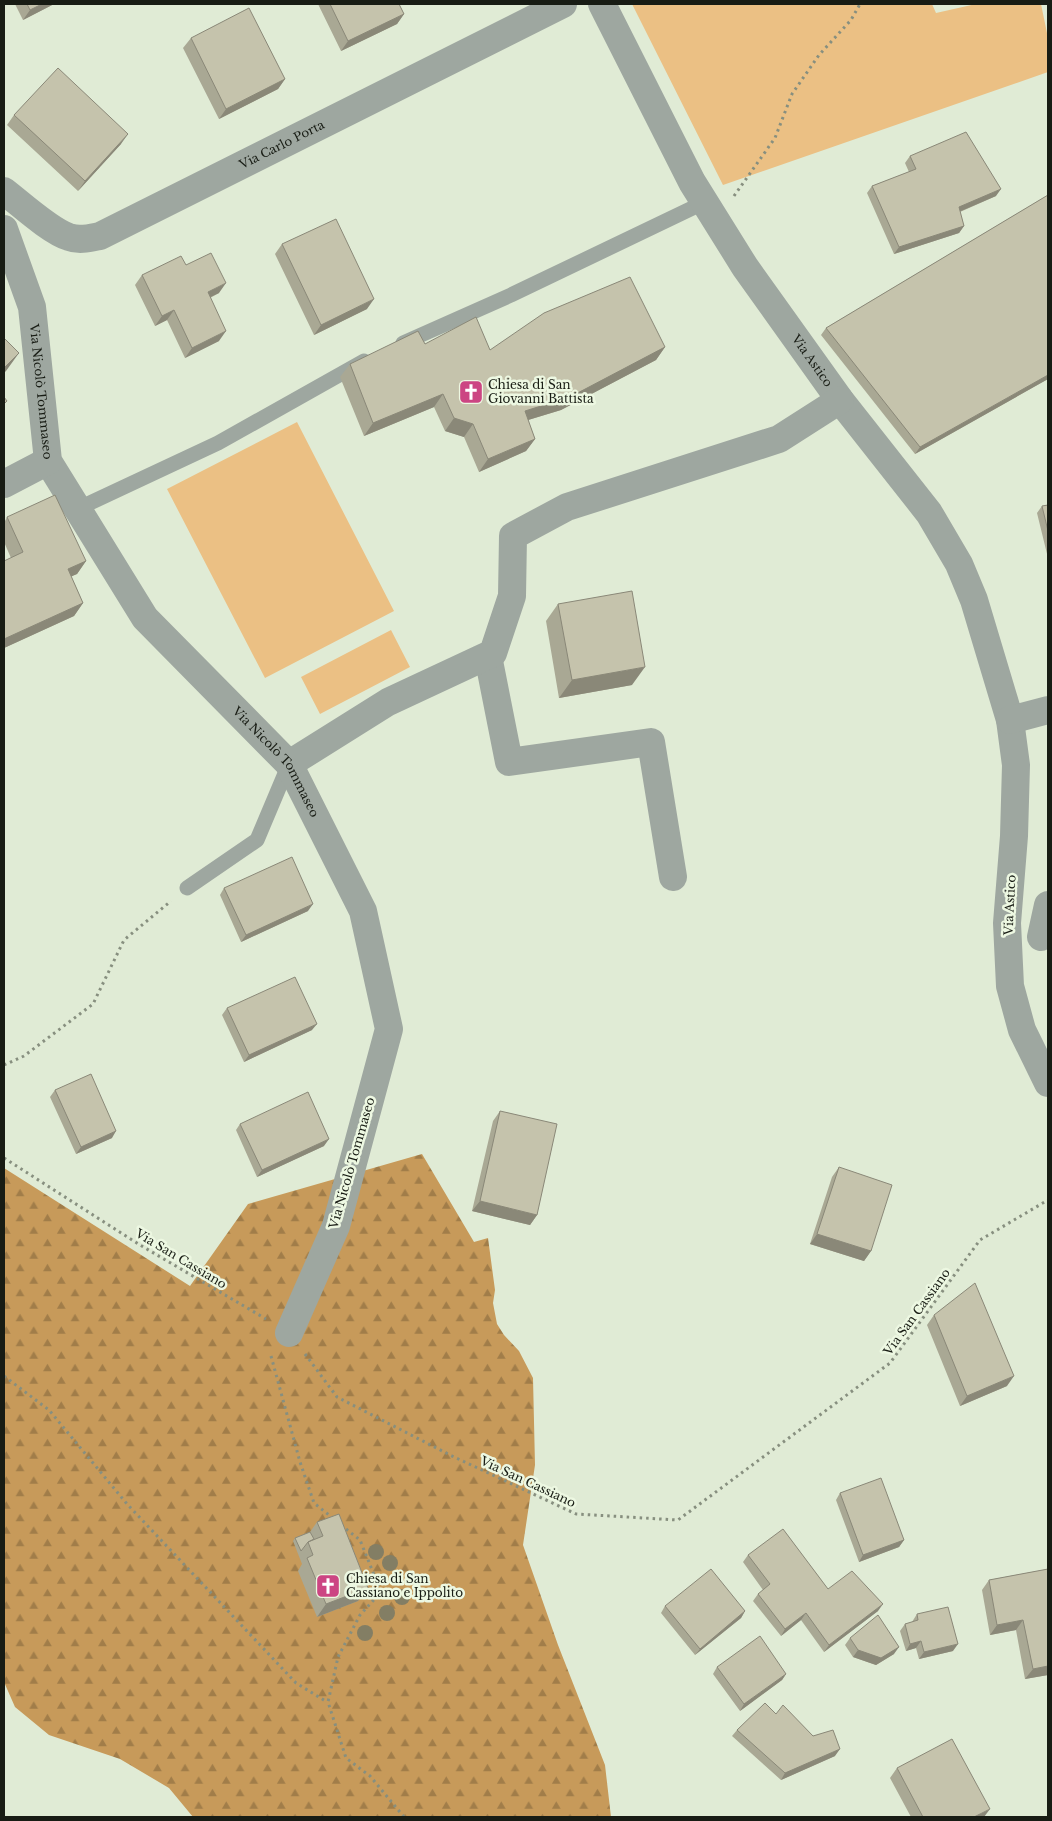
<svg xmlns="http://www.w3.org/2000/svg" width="1052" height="1821" viewBox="0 0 1052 1821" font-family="'Libre Baskerville',serif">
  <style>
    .green { fill: #ebc084 }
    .forest { fill: url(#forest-firs) }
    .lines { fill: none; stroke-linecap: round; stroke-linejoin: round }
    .path { stroke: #878f7f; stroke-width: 3; stroke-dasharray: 2.5 4; stroke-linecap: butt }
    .service { stroke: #9ea7a0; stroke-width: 15 }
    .minor { stroke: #9ea7a0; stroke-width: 28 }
    .tree { fill: #837e64 }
    .wall { fill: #a9a894 }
    .shaded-wall { fill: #8a8878 }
    .building { fill: #c5c3ac; stroke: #8a8878 }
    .labels { text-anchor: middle; stroke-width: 5; stroke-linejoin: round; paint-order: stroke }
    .street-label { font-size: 12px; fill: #181c14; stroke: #edf8e2 }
    .poi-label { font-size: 12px; fill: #181c14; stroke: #edf8e2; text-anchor: start }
  </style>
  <defs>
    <pattern id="forest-firs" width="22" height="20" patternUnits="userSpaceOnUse" patternTransform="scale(1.25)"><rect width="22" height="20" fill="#c79a5a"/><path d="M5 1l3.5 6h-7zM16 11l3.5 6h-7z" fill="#a17d49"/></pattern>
  </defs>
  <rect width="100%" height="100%" fill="#e0ebd5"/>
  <path class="green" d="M632 4H932L936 13 976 4H1041L1048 38V72L723 185Z
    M297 422 394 611 265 678 167 489Z
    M391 630 410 667 320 714 301 677Z"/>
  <path class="forest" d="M422 1154 474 1242 488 1238 495 1290 493 1303 497 1324 504 1335 519 1351 533 1378 535 1465 523 1545 558 1645 605 1765 611 1817H193L169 1788 120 1759 49 1735 15 1707 4 1682V1168L190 1286 248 1204Z"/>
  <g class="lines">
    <path class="path" d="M734 196 775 138 792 94 819 55 851 20 860 4
      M4 1065 24 1056 93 1004 124 940 171 901
      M4 1158 140 1245 266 1319
      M305 1354 337 1397 454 1457 576 1514 678 1520 890 1363 980 1240 1048 1200
      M271 1356 300 1462 314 1503 334 1519
      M4 1376 49 1410 127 1504 296 1683 327 1702
      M341 1525 360 1540 381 1592 360 1615 338 1657 328 1702 346 1758 370 1776 404 1817"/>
    <path class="service" d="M403 343 511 295 705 202
      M77 509 218 443 364 361
      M187 888 257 840 289 764"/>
    <g class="minor">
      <path id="s1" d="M602 4 692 182 745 267 840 400 929 513 959 564 974 600 1010 720 1016 765 1014 836 1007 923 1010 986 1022 1030 1048 1083"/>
      <path id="s2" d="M4 191C21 204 50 231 69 237 79 241 90 238 100 236L563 4"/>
      <path id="s3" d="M4 229 32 307 48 461 145 618 289 764 363 911 389 1029 336 1226 289 1333"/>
      <path d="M4 484 48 461"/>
      <path d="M488 656 509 762 651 742 673 877"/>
      <path d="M1010 720 1048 710"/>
      <path d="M289 764 388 702 493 653 512 596 513 536 567 507 779 439 840 400"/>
      <path d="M1041 937 1048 905"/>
    </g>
  </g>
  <g class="tree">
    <circle cx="376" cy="1552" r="8"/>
    <circle cx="390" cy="1563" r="8"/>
    <circle cx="402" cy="1597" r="8"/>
    <circle cx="387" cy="1613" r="8"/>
    <circle cx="365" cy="1633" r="8"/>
  </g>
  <path class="wall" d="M15 4H54L23 20Z
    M318 4H399L404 14 397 24 341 51Z
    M191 38 285 79 278 89 219 119 183 48Z
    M14 115 121 144 78 191 7 125Z
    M910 156 996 196 960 212 964 226 959 233 894 254 867 193 872 186 909 172 905 163Z
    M1048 195V379L915 454 821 335 826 328Z
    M282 244 367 309 314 335 275 254Z
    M186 265 219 293 210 298 219 341 185 358 167 320 155 326 135 285 142 275Z
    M425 344 490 350 665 347 656 360 561 410 528 420 535 439 526 451 479 472 464 437 445 431 434 407 364 436 340 377 350 364Z
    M1048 505V558L1037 513 1042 506Z
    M7 517 86 561 77 574 71 576 83 603 74 616 4 648V561L11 558 4 542V523Z
    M558 604 632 685 559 698 546 621Z
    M224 888 308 911 241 942 220 895Z
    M227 1008 312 1030 244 1062 222 1015Z
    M55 1090 112 1138 76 1154 50 1097Z
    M500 1111 537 1215 530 1225 472 1211 493 1121Z
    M240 1124 324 1146 257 1177 236 1130Z
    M839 1167 871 1251 864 1261 810 1244 832 1177Z
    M934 1315 1007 1386 960 1406 927 1325Z
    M840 1493 904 1540 899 1547 859 1562 836 1500Z
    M317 1522 368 1588 358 1601 317 1617 298 1571 302 1564 293 1541 295 1538 310 1532Z
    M748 1555 828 1589 878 1611 824 1652 801 1620 781 1636 753 1601 758 1594 763 1590 743 1562Z
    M1048 1569V1675L1025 1679 1016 1630 990 1635 982 1590 989 1580Z
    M665 1606 745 1611 741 1618 695 1655 661 1613Z
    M917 1614 953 1651 919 1659 916 1648 906 1651 900 1631 905 1624 912 1622Z
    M850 1638 894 1654 876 1665 853 1657 845 1645Z
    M717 1667 786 1674 782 1680 740 1711 713 1674Z
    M776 1714 835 1756 781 1780 732 1736 737 1730Z
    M897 1768 984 1817H911L890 1778Z"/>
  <path class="shaded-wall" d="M42 4H54L23 20 30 10Z
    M404 14 397 24 341 51 348 41Z
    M285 79 278 89 219 119 226 109Z
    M128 134 121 144 78 191 85 181Z
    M1001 189 996 196 954 214 959 207Z
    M964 226 959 233 894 254 899 247Z
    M226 283 219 293 200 302 208 292Z
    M374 299 367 309 314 335 321 325Z
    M174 310 167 320 155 326 162 316Z
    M226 331 219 341 185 358 192 348Z
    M665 347 656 360 561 410 515 424 525 411Z
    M19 353 6 371 4 373V368Z
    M1048 375V379L915 454 920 447Z
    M443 394 434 407 364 436 373 423Z
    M454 418 473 424 464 437 445 431Z
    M535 439 526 451 479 472 488 459Z
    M86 561 77 574 59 582 68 569Z
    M83 603 74 616 4 648V639Z
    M645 667 632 685 559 698 572 680Z
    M313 904 308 911 241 942 246 935Z
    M317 1024 312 1030 244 1062 249 1055Z
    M116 1131 112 1138 76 1154 81 1147Z
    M329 1139 324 1146 257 1177 262 1170Z
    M480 1201 537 1215 530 1225 472 1211Z
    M817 1234 871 1251 864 1261 810 1244Z
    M1014 1376 1007 1386 960 1406 967 1396Z
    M904 1540 899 1547 859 1562 863 1555Z
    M368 1588 358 1601 317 1617 326 1604Z
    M883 1604 878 1611 824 1652 829 1645Z
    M745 1611 741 1618 695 1655 700 1649Z
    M806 1613 801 1620 781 1636 785 1629Z
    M1023 1620 1016 1630 990 1635 997 1625Z
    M921 1641 916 1648 906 1651 910 1644Z
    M958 1644 953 1651 919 1659 924 1652Z
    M899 1647 894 1654 876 1665 853 1657 858 1650Z
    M1048 1666V1675L1025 1679 1033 1669Z
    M786 1674 782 1680 740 1711 744 1704Z
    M840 1749 835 1756 781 1780 785 1773Z
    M990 1809 984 1817H974Z"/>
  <path class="building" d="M27 4H42L30 10Z
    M330 4H399L404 14 348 41Z
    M249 8 285 79 226 109 191 38Z
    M58 68 128 134 85 181 14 115Z
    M966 132 1001 189 959 207 964 226 899 247 872 186 916 169 910 156Z
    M1048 195V375L920 447 826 328Z
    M336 219 374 299 321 325 282 244Z
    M211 253 226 283 208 292 226 331 192 348 174 310 162 316 142 275 181 256 186 265Z
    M630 277 665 347 570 397 525 411 535 439 488 459 473 424 454 418 443 394 373 423 350 364 418 331 425 344 476 317 490 350 544 313Z
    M4 338 19 353 4 368Z
    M4 397 7 401 4 404Z
    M55 495 86 561 68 569 83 603 4 639V561L23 552 7 517Z
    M1048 505V531L1042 506Z
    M632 591 645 667 572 680 558 604Z
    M292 857 313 904 246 935 224 888Z
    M295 977 317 1024 249 1055 227 1008Z
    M91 1074 116 1131 81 1147 55 1090Z
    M308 1092 329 1139 262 1170 240 1124Z
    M500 1111 557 1124 537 1215 480 1201Z
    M839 1167 892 1185 871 1251 817 1234Z
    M975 1283 1014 1376 967 1396 934 1315Z
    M881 1478 904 1540 863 1555 840 1493Z
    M339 1514 368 1588 326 1604 307 1558 313 1555 308 1542 323 1536 317 1522Z
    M783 1529 828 1589 852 1571 883 1604 829 1645 806 1613 785 1629 758 1594 770 1584 748 1555Z
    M310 1532 314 1539 308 1542 301 1551 295 1538Z
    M711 1569 745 1611 700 1649 665 1606Z
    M1048 1569V1666L1033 1669 1023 1620 997 1625 989 1580Z
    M948 1607 958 1644 924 1652 921 1641 910 1644 905 1624 918 1620 917 1614Z
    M878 1615 899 1647 881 1658 858 1650 850 1638Z
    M760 1636 786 1674 744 1704 717 1667Z
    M765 1703 776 1714 783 1705 813 1736 833 1730 840 1749 785 1773 737 1730Z
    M952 1739 990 1809 974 1817H923L897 1768Z"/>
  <defs>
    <symbol id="church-square" viewBox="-11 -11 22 22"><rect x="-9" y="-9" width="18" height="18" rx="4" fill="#cc4583" stroke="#edf8e2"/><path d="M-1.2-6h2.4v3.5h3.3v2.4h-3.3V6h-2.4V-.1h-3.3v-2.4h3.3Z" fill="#fff"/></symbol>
  </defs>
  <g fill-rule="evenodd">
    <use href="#church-square" x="457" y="378" width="28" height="28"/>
    <use href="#church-square" x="314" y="1572" width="28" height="28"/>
  </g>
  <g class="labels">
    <g class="street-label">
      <text dy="4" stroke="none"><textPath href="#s2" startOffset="315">Via Carlo Porta</textPath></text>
      <text dy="4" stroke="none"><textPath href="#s1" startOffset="415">Via Astico</textPath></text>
      <text dy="4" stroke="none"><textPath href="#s3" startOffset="168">Via Nicolò Tommaseo</textPath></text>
      <text dy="4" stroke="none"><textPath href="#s3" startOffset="618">Via Nicolò Tommaseo</textPath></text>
      <text transform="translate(1010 905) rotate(-87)" y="4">Via Astico</text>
      <text transform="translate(352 1163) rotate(-74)" y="4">Via Nicolò Tommaseo</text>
      <text transform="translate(181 1259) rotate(31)" y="4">Via San Cassiano</text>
      <text transform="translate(917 1312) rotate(-54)" y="4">Via San Cassiano</text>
      <text transform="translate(528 1482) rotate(25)" y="4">Via San Cassiano</text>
    </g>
    <g class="poi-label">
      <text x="488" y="389">Chiesa di San<tspan x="488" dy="14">Giovanni Battista</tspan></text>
      <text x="346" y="1583">Chiesa di San<tspan x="346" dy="14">Cassiano e Ippolito</tspan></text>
    </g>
  </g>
  <rect width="1052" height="1821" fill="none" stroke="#181c14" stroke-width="10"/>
</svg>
